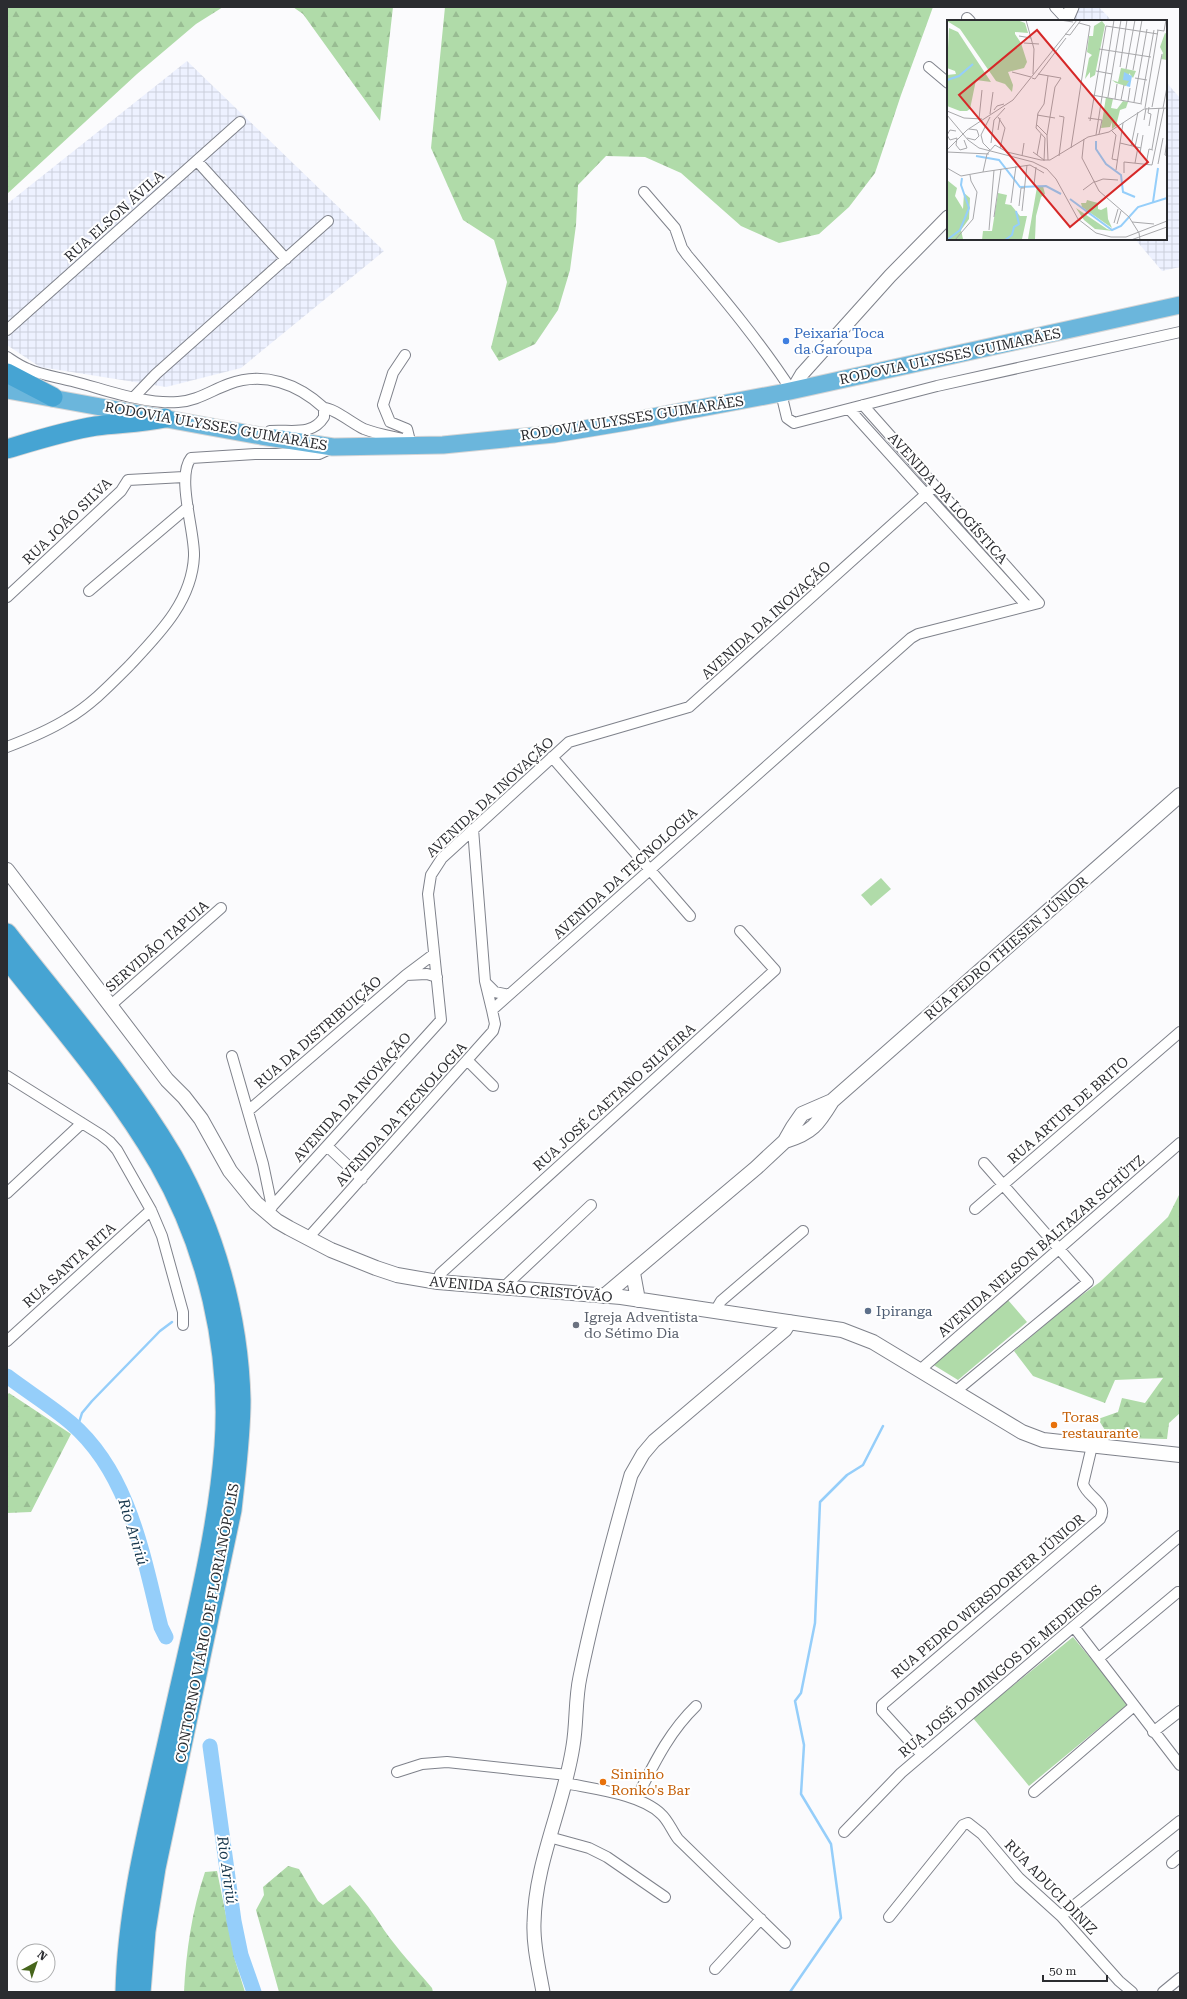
<svg xmlns="http://www.w3.org/2000/svg" width="1187" height="1999" viewBox="0 0 1187 1999" font-family="'Roboto Serif',serif">
  <style>
    .industrial { fill: url(#industrial-grid) }
    .forest { fill: url(#forest-firs) }
    .park { fill: #b0dba9 }
    .lines { fill: none; stroke-linecap: round; stroke-linejoin: round }
    .stream { stroke: #95cefa; stroke-width: 2.5 }
    .river { stroke: #95cefa; stroke-width: 15 }
    .minor-casing { stroke: #7f828b; stroke-width: 12 }
    .tertiary-casing { stroke: #7f828b; stroke-width: 15 }
    .secondary-casing { stroke: #7f828b; stroke-width: 16 }
    .trunk-casing { stroke: #d5d5d6; stroke-width: 19 }
    .motorway-casing { stroke: #d5d5d6; stroke-width: 21 }
    .minor { stroke: #fff; stroke-width: 10 }
    .tertiary { stroke: #fff; stroke-width: 13 }
    .secondary { stroke: #fff; stroke-width: 14 }
    .trunk { stroke: #6bb6dc; stroke-width: 17 }
    .motorway { stroke: #46a4d3; stroke-width: 19 }
    .shop-dot { fill: #3f7fe0; stroke: #fff; stroke-width: 1.5 }
    .service-dot { fill: #5c6f8a; stroke: #fff; stroke-width: 1.5 }
    .worship-dot { fill: #6b7280; stroke: #fff; stroke-width: 1.5 }
    .food-dot { fill: #e8710a; stroke: #fff; stroke-width: 1.5 }
    .labels { text-anchor: middle; stroke-width: 4; stroke-linejoin: round; paint-order: stroke }
    .street-label { font-size: 14px; fill: #2b2c30; stroke: #fff }
    .shop-label { font-size: 14px; fill: #366cbe; stroke: #fff; text-anchor: start }
    .service-label { font-size: 14px; fill: #4e5e75; stroke: #fff; text-anchor: start }
    .worship-label { font-size: 14px; fill: #5b616d; stroke: #fff; text-anchor: start }
    .food-label { font-size: 14px; fill: #c56008; stroke: #fff; text-anchor: start }
    .water-label { font-size: 15px; font-style: italic; fill: #17374d; stroke: #fff }
    .inset-river { fill: none; stroke: #95cefa; stroke-width: 2 }
    .inset-road { fill: none; stroke: #a8a8ab; stroke-width: 1 }
    .view { fill: #d62828; fill-opacity: 0.15; stroke: #d62828; stroke-width: 2 }
    .inset-edge { fill: none; stroke: #2b2c30; stroke-width: 2 }
  </style>
  <defs>
    <pattern id="industrial-grid" width="8" height="8" patternUnits="userSpaceOnUse"><rect width="8" height="8" fill="#edf1ff"/><path d="M0 4h8M4 0v8" fill="none" stroke="#cbcfdb"/></pattern>
    <pattern id="forest-firs" width="22" height="20" patternUnits="userSpaceOnUse"><rect width="22" height="20" fill="#b0dba9"/><path d="M5 1l3.5 6h-7zM16 11l3.5 6h-7z" fill="#98bc92"/></pattern>
  </defs>
  <rect width="100%" height="100%" fill="#fbfbfd"/>
  <path class="industrial" d="M1079 7H1099L1112 21H1073Z
    M187 61 384 251 241 368 166 387 40 367 7 345V204Z
    M1166 82 1180 98V267L1162 271 1135 239H1166Z"/>
  <path class="forest" d="M7 7H223L196 24 137 74 7 194Z
    M293 7H393L380 121 303 14Z
    M445 7H933L901 95 875 173 849 207 819 234 779 243 741 226 681 173 645 157 606 156 578 185 576 225 570 270 558 310 535 344 499 361 491 348 507 282 494 240 463 220 431 148Z
    M1180 1193V1413L1169 1423 1167 1439 1110 1438 1098 1419 1118 1412 1122 1398 1145 1403 1163 1378 1115 1380 1105 1403 1033 1376 1014 1351 1075 1300 1100 1282 1168 1217Z
    M9 1393 71 1434 31 1512 7 1513V1395Z
    M288 1866 299 1869 318 1901 323 1905 350 1885C363 1899 374 1914 384 1930 398 1950 416 1969 432 1988L433 1992H279L256 1910 264 1895 263 1887Z
    M217 1871 235 1960 245 1992H184C186 1952 192 1910 205 1872Z"/>
  <path class="park" d="M881 878 891 889 871 906 861 895Z
    M1008 1300 1027 1322 958 1380 932 1364Z
    M1073 1637 1128 1704 1029 1786 973 1718Z"/>
  <g class="lines">
    <path class="stream" d="M77 1429 82 1413 92 1401 160 1331 172 1322
      M790 1992 841 1918 831 1844 801 1794 804 1745 795 1701 801 1693 815 1623 820 1502 847 1475 863 1465 883 1426"/>
    <path class="river" d="M7 1376C28 1392 51 1406 71 1423 130 1474 143 1556 161 1627L166 1637
      M210 1746 234 1921 241 1955 254 1992"/>
    <defs>
      <path id="minor" d="M1055 7 1067 20
        M967 18 970 21
        M929 67 948 83
        M197 161 286 259
        M644 192 675 228 682 248 687 255C724 299 760 342 792 391
        M7 330 240 122
        M405 355 393 373 383 405 390 422 407 429 411 445
        M7 357C13 361 20 366 28 369 41 375 57 377 72 381 104 389 145 405 178 402 197 401 212 390 229 384 264 371 298 384 324 408V417C312 437 289 429 270 431
        M781 393 787 418 794 423 937 386 1180 332
        M134 397 156 374 328 221
        M324 408C334 408 353 424 364 429 377 434 390 436 403 439L407 442
        M849 409 1027 606
        M89 591 188 507
        M7 597 121 491 128 480 184 477
        M7 747C28 739 48 731 67 719 91 705 110 685 129 666 158 635 192 602 194 556 195 532 176 477 191 458L255 454H319L332 448
        M552 757 690 916
        M473 829 485 981 492 1010
        M406 975 427 974 437 977
        M486 983 495 992 509 995
        M111 1005 221 908
        M232 1056 263 1164 272 1207
        M467 1060 493 1086
        M7 1076 101 1135 110 1142 117 1150 151 1210 162 1236 183 1312V1325
        M248 1111 406 975 434 954
        M327 1146 362 1179
        M7 1193 82 1123
        M975 1209 1180 1032
        M267 1212 441 1020 428 894 431 875 442 858 569 742 689 707 935 486
        M308 1238 493 1031 495 1024 492 1010 911 638 918 634 1039 603 863 405
        M438 1282 440 1274 775 970 740 931
        M504 1287 591 1205
        M715 1311 721 1301 803 1231
        M7 1341 151 1210
        M920 1370 1180 1143
        M956 1391 1088 1282 984 1163
        M1074 1627 1180 1765
        M1099 1658 1178 1592
        M1153 1732 1180 1711
        M922 1755 882 1711V1705L1100 1519C1109 1503 1088 1498 1083 1484L1092 1446
        M397 1772 422 1764 447 1762 567 1775
        M565 1783C593 1789 641 1794 661 1814 668 1820 672 1831 678 1839L785 1943
        M1034 1792 1134 1706
        M636 1799C653 1766 668 1733 696 1706
        M844 1832 901 1773 1180 1536
        M549 1837 589 1848 607 1857 665 1897
        M1172 1863 1180 1856
        M1061 1916 1180 1821
        M889 1917 963 1825 968 1823 982 1834 1019 1878 1061 1916 1119 1981 1132 1992
        M715 1969 761 1919
        M1163 1992 1180 1978"/>
      <path id="tertiary" d="M1066 21 1072 7
        M792 391 802 374 890 276 948 217
        M543 1992C539 1969 533 1946 534 1923 535 1862 564 1806 573 1746 577 1723 575 1700 580 1677 594 1609 612 1542 631 1475L643 1454 654 1441 785 1330 790 1322"/>
      <path id="secondary" d="M7 870 167 1080 184 1097 201 1119 230 1171 256 1203 277 1221 289 1228 331 1250 376 1268 397 1275 438 1282 621 1297 842 1330 873 1342 1022 1432 1043 1440 1180 1455
        M785 1141C812 1133 818 1124 832 1101L1180 795
        M633 1273 638 1300
        M604 1296 756 1168 785 1141 793 1127 802 1114 832 1101"/>
      <path id="trunk" d="M7 390 261 436 333 447 443 445 554 434 626 422 781 393 1180 305"/>
      <path id="motorway" d="M7 373 53 397
        M7 449C37 440 65 431 96 426 119 423 142 423 165 418
        M7 933C64 1006 126 1077 173 1156 215 1230 239 1316 241 1400 241 1437 236 1473 232 1510L156 1868 146 1931 141 1992
        M7 959C59 1025 116 1090 159 1164 207 1248 231 1349 224 1446 217 1540 190 1638 170 1730 151 1816 127 1903 125 1992"/>
    </defs>
    <use href="#minor" class="minor-casing"/>
    <use href="#tertiary" class="tertiary-casing"/>
    <use href="#secondary" class="secondary-casing"/>
    <use href="#trunk" class="trunk-casing"/>
    <use href="#motorway" class="motorway-casing"/>
    <use href="#minor" class="minor"/>
    <use href="#tertiary" class="tertiary"/>
    <use href="#secondary" class="secondary"/>
    <use href="#trunk" class="trunk"/>
    <use href="#motorway" class="motorway"/>
  </g>
  <circle class="shop-dot" cx="786" cy="341" r="4"/>
  <circle class="service-dot" cx="868" cy="1311" r="4"/>
  <circle class="worship-dot" cx="576" cy="1325" r="4"/>
  <g class="food-dot">
    <circle cx="1054" cy="1425" r="4"/>
    <circle cx="603" cy="1782" r="4"/>
  </g>
  <g class="labels">
    <g class="street-label">
      <text transform="translate(114 216) rotate(-42)" y="5">RUA ELSON ÁVILA</text>
      <text transform="translate(950 356) rotate(-12)" y="5">RODOVIA ULYSSES GUIMARÃES</text>
      <text transform="translate(632 418) rotate(-9)" y="5">RODOVIA ULYSSES GUIMARÃES</text>
      <text transform="translate(216 426) rotate(10)" y="5">RODOVIA ULYSSES GUIMARÃES</text>
      <text transform="translate(948 498) rotate(48)" y="5">AVENIDA DA LOGÍSTICA</text>
      <text transform="translate(67 521) rotate(-44)" y="5">RUA JOÃO SILVA</text>
      <text transform="translate(766 620) rotate(-42)" y="5">AVENIDA DA INOVAÇÃO</text>
      <text transform="translate(490 797) rotate(-43)" y="5">AVENIDA DA INOVAÇÃO</text>
      <text transform="translate(625 873) rotate(-42)" y="5">AVENIDA DA TECNOLOGIA</text>
      <text transform="translate(157 946) rotate(-41)" y="5">SERVIDÃO TAPUIA</text>
      <text transform="translate(1006 948) rotate(-41)" y="5">RUA PEDRO THIESEN JÚNIOR</text>
      <text transform="translate(318 1032) rotate(-41)" y="5">RUA DA DISTRIBUIÇÃO</text>
      <text transform="translate(352 1097) rotate(-48)" y="5">AVENIDA DA INOVAÇÃO</text>
      <text transform="translate(614 1097) rotate(-42)" y="5">RUA JOSÉ CAETANO SILVEIRA</text>
      <text transform="translate(1068 1110) rotate(-41)" y="5">RUA ARTUR DE BRITO</text>
      <text transform="translate(401 1114) rotate(-48)" y="5">AVENIDA DA TECNOLOGIA</text>
      <text transform="translate(1041 1246) rotate(-41)" y="5">AVENIDA NELSON BALTAZAR SCHÜTZ</text>
      <text transform="translate(69 1265) rotate(-42)" y="5">RUA SANTA RITA</text>
      <text transform="translate(521 1289) rotate(5)" y="5">AVENIDA SÃO CRISTÓVÃO</text>
      <text transform="translate(988 1596) rotate(-40)" y="5">RUA PEDRO WERSDORFER JÚNIOR</text>
      <text transform="translate(207 1623) rotate(-79)" y="5">CONTORNO VIÁRIO DE FLORIANÓPOLIS</text>
      <text transform="translate(1000 1671) rotate(-40)" y="5">RUA JOSÉ DOMINGOS DE MEDEIROS</text>
      <text transform="translate(1051 1887) rotate(46)" y="5">RUA ADUCI DINIZ</text>
    </g>
    <g class="shop-label">
      <text x="794" y="338">Peixaria Toca<tspan x="794" dy="16">da Garoupa</tspan></text>
    </g>
    <g class="service-label">
      <text x="876" y="1316">Ipiranga</text>
    </g>
    <g class="worship-label">
      <text x="584" y="1322">Igreja Adventista<tspan x="584" dy="16">do Sétimo Dia</tspan></text>
    </g>
    <g class="food-label">
      <text x="1062" y="1422">Toras<tspan x="1062" dy="16">restaurante</tspan></text>
      <text x="611" y="1779">Sininho<tspan x="611" dy="16">Ronko's Bar</tspan></text>
    </g>
    <g class="water-label">
      <text transform="translate(133 1532) rotate(73)" y="5">Rio Aririú</text>
      <text transform="translate(227 1870) rotate(82)" y="5">Rio Aririú</text>
    </g>
  </g>
  <g transform="translate(947 20)">
    <rect width="220" height="220" fill="#fbfbfd"/>
    <path d="M70 0 78 3 81 13 68 12V14L74 23 80 42 77 48 61 52 66 65 65 72 58 64 49 61 13 9 0 1ZM155 1 158 5 148 55 143 58V52L138 59 142 38 145 35 140 32 142 16H146L147 6ZM2 8 11 12 44 62 29 60 23 89 20 91H13L0 86V55L9 54 8 51 0 48ZM218 13 220 14V40L214 39 216 33 213 27ZM174 48 189 51 186 58 182 53V62L179 66 169 63 165 60 171 62ZM159 77 166 79 164 88 170 89 176 81 181 82 179 88 173 90 169 106 165 109V102L163 107 154 108ZM0 160 10 168 8 176 16 189 17 173 23 178 22 199 14 210 16 219H0ZM96 166 98 174 94 177 89 196 88 219H81L90 167ZM51 173 60 175 58 184 64 185 73 196H80L75 219 35 220 36 211H45ZM140 180 151 183V189L154 190 160 187 161 199 165 208 135 187 134 183H139ZM129 188 160 209 166 211 148 209 137 200Z" fill="#b0dba9"/>
    <path d="M177 52 185 56 183 67 179 66 182 61 176 60Z" fill="#95cefa"/>
    <path class="inset-river" d="M0 60 12 56 26 44M149 121V129L159 144 174 155 176 172 188 177M29 136 52 140 73 167 99 166 114 174M123 179 165 210 174 206 191 187 220 178M206 182 211 148M0 220 13 210 22 188 14 165 15 158M58 220 65 215 67 207 72 204 69 191"/>
    <path class="inset-road" d="M79 0 87 29 86 54M113 0 126 2M210 10 217 11 219 0M118 14 123 15 134 0M72 16 84 18M77 23 92 24M152 29 204 37M173 47 180 0M179 49 188 0M186 50 195 0M149 51 165 54M65 52 84 57M91 54 114 58 108 67 100 115 101 140M85 58 88 59 119 18M188 58 200 60M145 75 195 84M161 77 174 0M168 79 170 64M174 80 177 65M181 81 183 68M187 82 200 9M194 83 207 10M205 87 215 34M198 88 211 10M216 88 220 67M47 90 50 86 57 84M0 91 17 98 35 99M43 94 46 72M0 95 21 120 32 128 86 142 100 149 109 159 131 199 149 213 164 217H179L220 201M90 95 108 98M51 97 58 108 53 128M141 98 155 100 152 114M32 99 35 70M197 100 199 88M143 101 159 6 211 14M89 104 100 115M202 106 204 94 201 93 202 87M51 110 53 98M164 110 169 115 165 139 170 140M9 111 3 110 0 115 3 120 10 118M149 115 167 0M10 118 9 125 13 130 20 128 17 120M20 118 28 120 32 116 30 110 22 109M137 119 135 138 152 171 182 197 192 213 193 220M220 120 218 135 220 136M44 123 47 100 58 88M173 123 194 128M184 126 191 92M188 127 191 113M124 128 143 6 132 3M205 129 212 88M0 130 20 110 66 80 130 0M43 130 36 123 34 115 43 97M0 132 42 134M86 132 97 140M193 133 196 115M90 135 94 114M75 136 77 123M112 136 117 97 112 96M97 141 98 118 89 108 91 93 97 84 101 56M188 143 191 127M199 144 202 129 206 130M211 144 216 118M0 148 14 156 36 152 40 134 48 125 60 132 94 140H103L141 117 162 112 197 89 220 88M169 150 176 103M36 152 83 145 97 153M177 153V142L205 145 217 88M148 162 156 159 171 160M87 165 89 147M136 170 148 161M64 183 69 146M72 186 74 168H77M75 191 80 145M47 197 54 149M185 202 207 204M167 203 171 189M170 204 174 191M42 210 47 150M8 220 26 199 30 172 24 161 23 155M184 220 220 207"/>
    <path class="view" d="M90 10 201 142 123 207 12 75Z"/>
    <rect width="220" height="220" class="inset-edge"/>
  </g>
  <rect width="1187" height="1999" fill="none" stroke="#2b2c30" stroke-width="16"/>
  <g transform="translate(36 1963) rotate(40)"><circle r="19" fill="#ffffff" stroke="#aaabac"/>
  <path d="M0-3L7 15L0 10L-7 15Z" fill="#47661c"/>
  <text y="-6" font-size="11" font-weight="bold" text-anchor="middle" fill="#2b2c30">N</text>
  </g>
  <path d="M1043 1975v6h64v-6" fill="none" stroke="#2b2c30" stroke-width="2"/>
  <text x="1049" y="1975" font-size="12" fill="#2b2c30" stroke="#ffffff" stroke-width="3" paint-order="stroke">50 m</text>
</svg>
